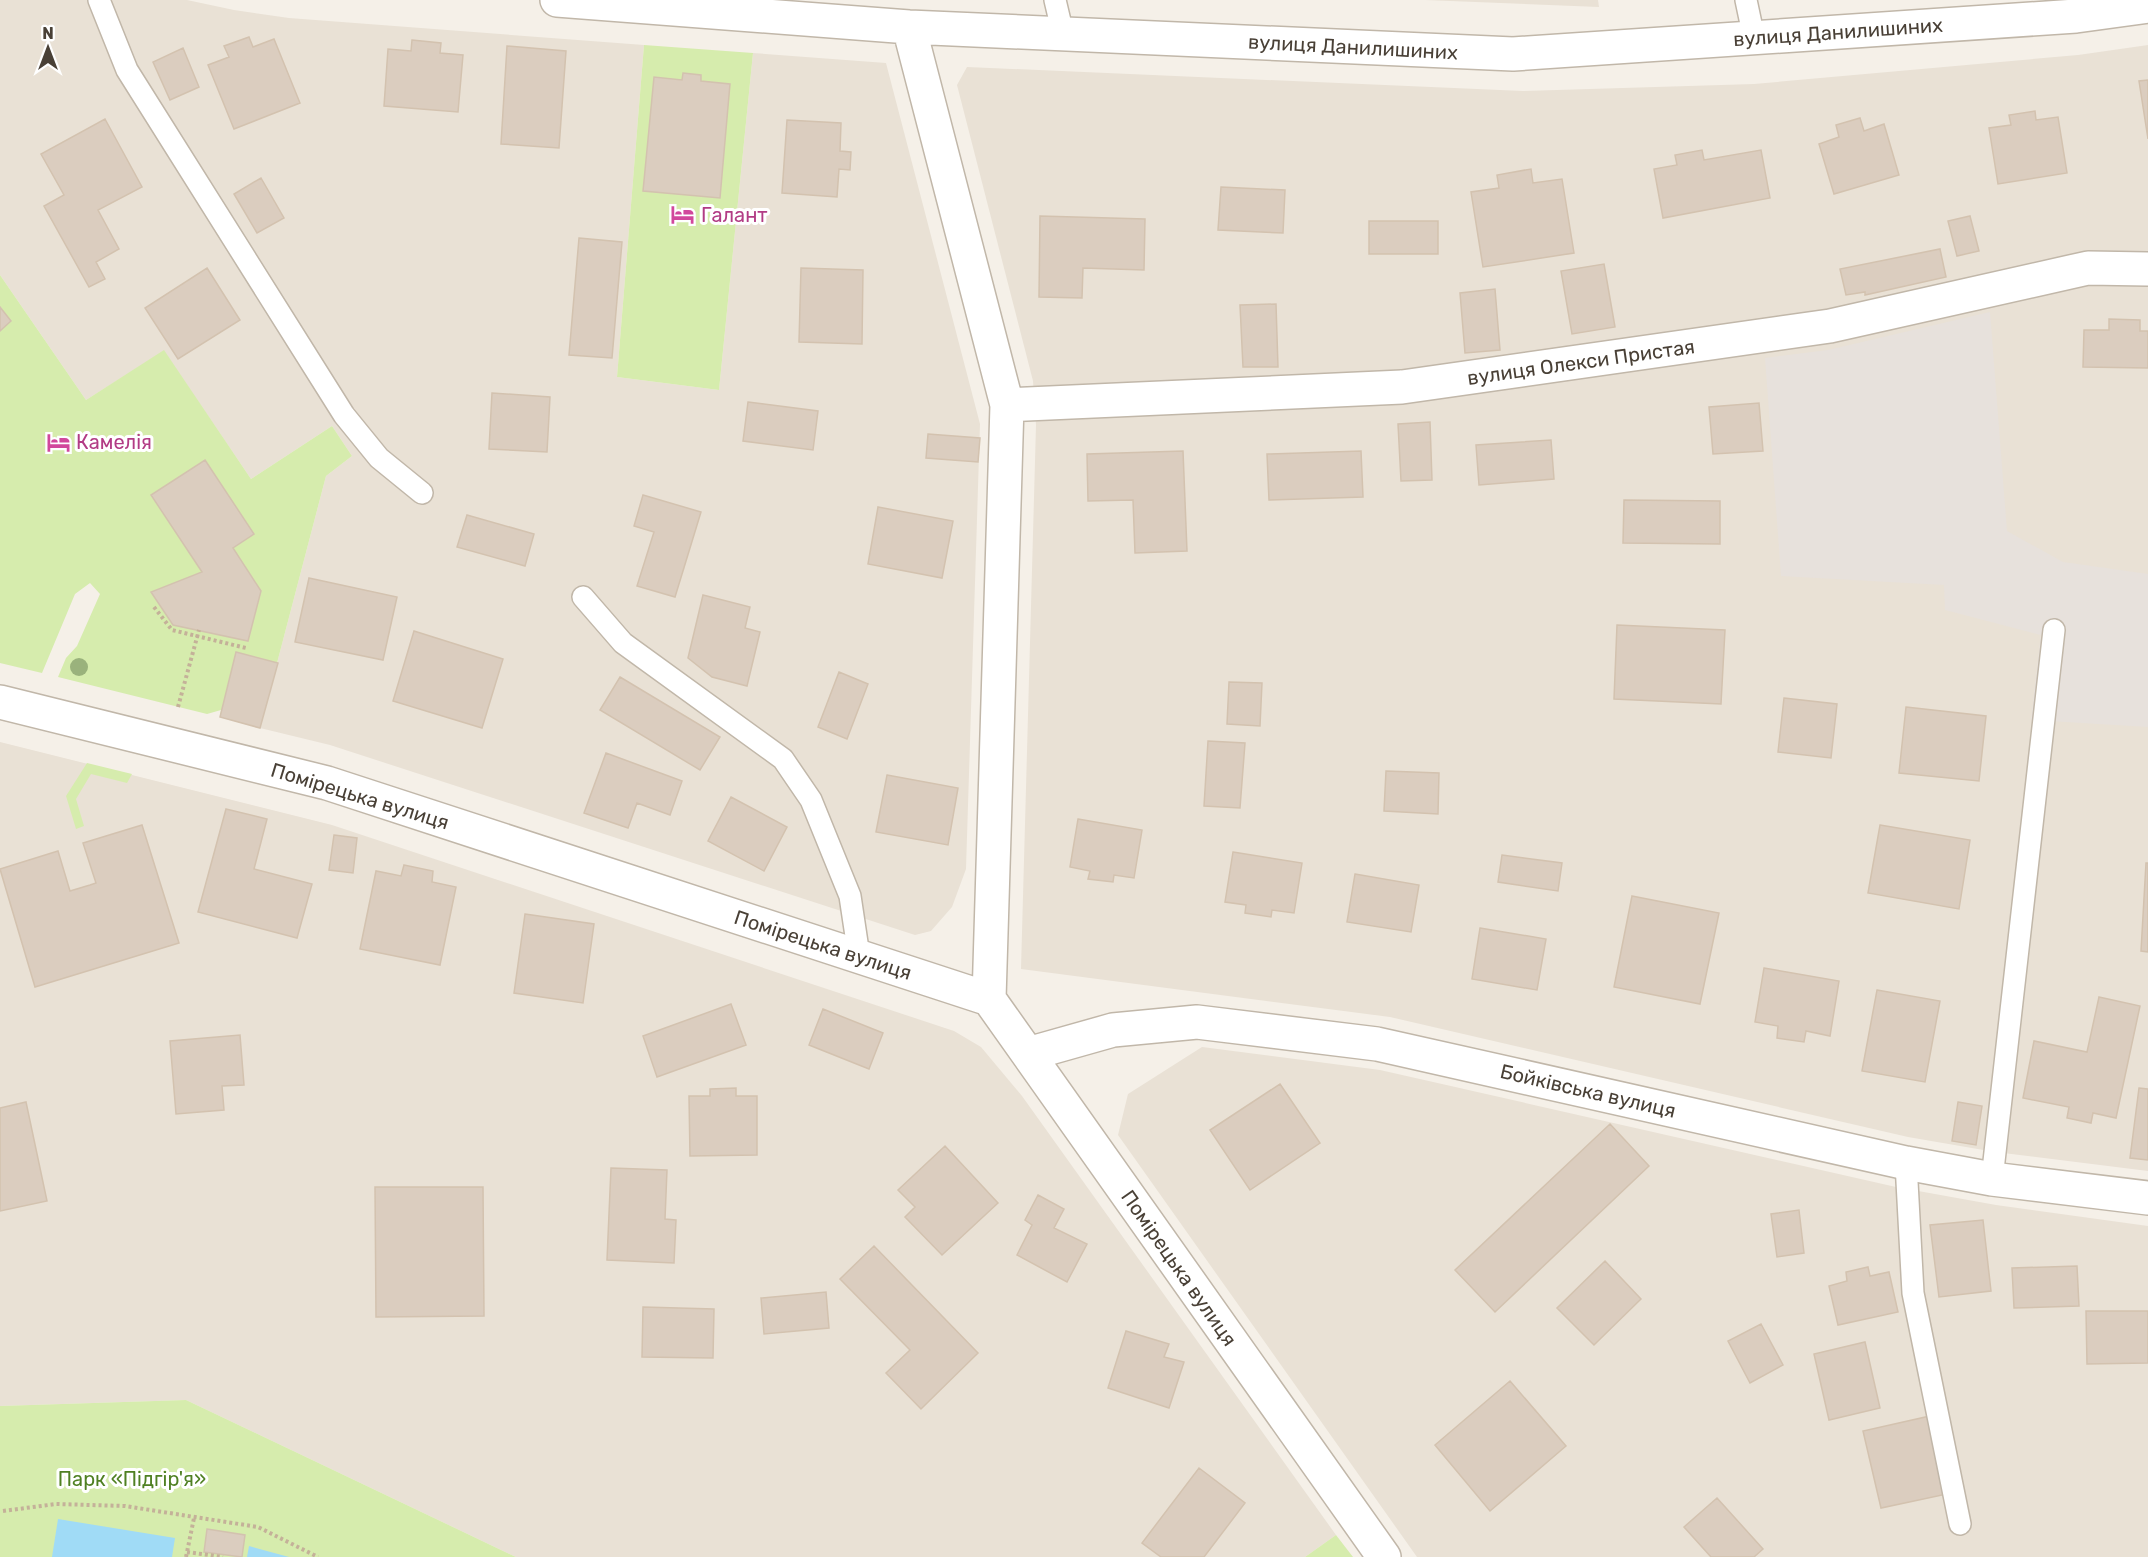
<svg xmlns="http://www.w3.org/2000/svg" width="2148" height="1557" viewBox="0 0 2148 1557" font-family="Rubik,sans-serif">
  <style>
    .residential { fill: #e9e1d5 }
    .industrial { fill: #e7e1dc }
    .green { fill: #d6ecad }
    .water { fill: #a0dbf6 }
    .building { fill: #dbcdbf; stroke: #d3c2af; stroke-width: 1.5 }
    .lines { fill: none; stroke-linecap: round; stroke-linejoin: round }
    .lane-casing { stroke: #c1b7a9; stroke-width: 24 }
    .street-casing { stroke: #c1b7a9; stroke-width: 36 }
    .path { stroke: #c4b199; stroke-width: 4; stroke-dasharray: 3 3; stroke-linecap: butt }
    .lane { stroke: #fff; stroke-width: 21 }
    .street { stroke: #fff; stroke-width: 33 }
    .tree { fill: #9ab27c }
    .labels { text-anchor: middle; stroke-width: 6; stroke-linejoin: round; paint-order: stroke }
    .street-label { font-size: 20px; fill: #494036; stroke: #fff }
    .hotel-label { font-size: 20px; fill: #b23c85; stroke: #fff; text-anchor: start }
    .park-label { font-size: 20px; fill: #4f8023; stroke: #fff }
  </style>
  <rect width="100%" height="100%" fill="#f5f0e8"/>
  <path class="residential" d="M0 0H187L234 10 289 18 644 45 617 377 719 390 753 53 886 63 980 424 966 869 952 907 931 931 915 935 330 745 260 728 326 476 352 456 332 426 251 479 164 351 86 400 0 275Z
    M1425 0H1598L1599 7Z
    M2148 45V1171L1995 1152 1908 1137 1390 1017 1021 969 1036 425 1033 381 957 85 967 67 1523 91 1754 84 2078 55Z
    M0 742 332 825 954 1031 981 1047 1022 1096 1336 1535 1305 1557H516L186 1400 0 1406Z
    M1202 1047 1380 1070 1896 1187 1996 1205 2148 1226V1557H1417L1118 1135 1128 1094Z"/>
  <path class="industrial" d="M1990 312 2007 531 2063 562 2148 574V727L2031 720 2041 635 1945 610 1944 585 1781 576 1765 358 1828 350Z"/>
  <path class="green" d="M644 45 753 53 719 390 617 377Z
    M0 275 86 400 164 350 251 479 332 426 352 456 326 476 260 728 220 717 221 710 207 714 58 677 66 658 77 646 100 594 90 583 75 594 42 673 0 663Z
    M87 763 132 774 127 783 91 774 76 799 84 826 76 829 66 796Z
    M186 1400 516 1557H0V1406Z
    M1336 1535 1353 1557H1305Z"/>
  <path class="water" d="M58 1519 175 1538 172 1557H52Z
    M249 1546 289 1557H247Z"/>
  <path class="building" d="M249 37 253 47 274 39 300 103 234 129 208 65 229 57 224 46Z
    M412 40 441 43 440 53 463 55 458 112 384 106 388 49 411 51Z
    M507 46 566 51 559 148 501 144Z
    M183 48 199 87 170 100 153 62Z
    M683 73 701 75V81L730 84 720 198 643 191 654 77 682 80Z
    M2148 80V139L2139 81Z
    M2035 111 2036 120 2058 117 2067 173 1998 184 1989 128 2011 125 2009 115Z
    M1860 118 1864 131 1884 124 1899 175 1834 194 1819 144 1839 137 1836 125Z
    M105 119 142 187 98 210 119 249 96 262 105 279 89 287 44 206 64 195 41 154Z
    M787 120 841 123 840 151 851 152 850 170 839 169 837 197 782 193Z
    M1702 150 1704 160 1761 150 1770 198 1663 218 1654 169 1677 165 1675 155Z
    M1531 169 1533 183 1562 179 1574 253 1483 267 1471 192 1499 188 1497 175Z
    M261 178 284 218 257 233 234 194Z
    M1221 187 1285 190 1283 233 1218 230Z
    M1040 216 1145 219 1144 270 1083 268 1082 298 1039 297Z
    M1970 216 1979 251 1957 256 1948 221Z
    M1369 221H1438V254H1369Z
    M579 238 622 242 612 358 569 355Z
    M1940 249 1946 277 1865 295V292L1846 295 1840 269Z
    M1604 264 1615 327 1572 334 1561 271Z
    M207 268 240 320 178 359 145 308Z
    M801 268 863 270 862 344 799 342Z
    M1495 289 1500 350 1465 353 1460 293Z
    M1276 304 1278 367H1243L1240 305Z
    M0 307 11 321 0 331Z
    M2109 319 2140 320V331H2148V368L2083 367 2084 330H2109Z
    M492 393 550 397 547 452 489 449Z
    M748 402 818 411 813 450 743 441Z
    M1759 403 1763 451 1713 454 1709 407Z
    M1430 422 1432 480 1401 481 1398 424Z
    M928 434 980 438 978 462 926 458Z
    M1551 440 1554 479 1479 485 1476 445Z
    M1183 451 1187 551 1135 553 1133 500 1088 501 1087 454Z
    M1361 451 1363 497 1269 500 1267 454Z
    M205 460 254 534 233 548 261 591 248 641 173 625 151 592 202 572 151 495Z
    M643 495 701 512 675 597 637 586 654 532 634 526Z
    M1624 500 1720 501V544L1623 543Z
    M878 507 953 521 942 578 868 564Z
    M467 515 534 534 525 566 457 547Z
    M309 578 397 597 383 660 295 642Z
    M703 595 750 607 745 628 760 632 747 686 712 677 688 658Z
    M1617 625 1725 630 1721 704 1614 699Z
    M414 631 503 659 482 728 393 701Z
    M236 652 278 663 260 728 220 717Z
    M839 672 868 684 847 739 818 727Z
    M620 677 720 737 700 770 600 710Z
    M1229 682 1262 683 1260 726 1227 724Z
    M1784 698 1837 704 1831 758 1778 752Z
    M1906 707 1986 716 1979 781 1899 773Z
    M1208 741 1245 743 1240 808 1204 806Z
    M606 753 682 781 670 815 637 803 628 828 584 813Z
    M1386 771 1439 773 1438 814 1384 811Z
    M887 775 958 788 948 845 876 832Z
    M731 797 787 827 764 871 708 841Z
    M226 809 267 819 254 869 312 884 297 938 198 912Z
    M1078 819 1142 830 1134 878 1114 875 1113 882 1088 879 1090 871 1070 867Z
    M142 825 179 943 35 987 0 869 58 851 70 891 90 885 96 883 83 843Z
    M1880 825 1970 840 1959 909 1868 893Z
    M334 835 357 838 353 873 329 870Z
    M1233 852 1302 863 1294 913 1272 910 1271 917 1245 913 1246 905 1225 902Z
    M1502 855 1562 863 1558 891 1498 882Z
    M2146 863H2148V952L2141 951Z
    M404 865 433 871 432 882 456 887 440 965 360 949 376 871 401 876Z
    M1355 874 1419 885 1411 932 1347 922Z
    M1632 896 1719 913 1700 1004 1614 987Z
    M525 914 594 924 583 1003 514 993Z
    M1480 928 1546 939 1537 990 1472 979Z
    M1764 968 1839 981 1830 1036 1806 1031 1804 1042 1777 1038 1778 1026 1755 1022Z
    M1877 990 1940 1001 1925 1082 1862 1071Z
    M2099 997 2140 1006 2116 1118 2093 1113 2091 1123 2067 1118 2069 1107 2023 1098 2034 1041 2087 1052Z
    M731 1004 746 1045 657 1077 643 1036Z
    M823 1009 883 1033 869 1069 809 1045Z
    M240 1035 244 1085 222 1086 224 1110 176 1114 170 1041Z
    M1280 1084 1320 1143 1250 1190 1210 1130Z
    M736 1088V1096H757V1155L690 1156 689 1096H710V1089Z
    M2139 1088 2148 1089V1160L2130 1158Z
    M26 1102 47 1201 0 1211V1108Z
    M1958 1102 1982 1106 1976 1145 1952 1141Z
    M1610 1124 1649 1166 1495 1312 1455 1270Z
    M945 1146 998 1203 942 1255 905 1217 915 1207 898 1190Z
    M611 1168 667 1170 665 1219 676 1220 674 1263 607 1260Z
    M375 1187H483L484 1316 376 1317Z
    M1038 1195 1064 1209 1054 1228 1087 1244 1067 1282 1017 1255 1032 1225 1025 1220Z
    M1799 1210 1804 1253 1777 1257 1771 1214Z
    M1983 1220 1991 1291 1939 1297 1930 1225Z
    M874 1246 978 1353 921 1409 886 1373 910 1350 840 1279Z
    M1605 1261 1641 1299 1594 1345 1557 1308Z
    M2077 1266 2079 1306 2014 1308 2012 1268Z
    M1868 1267 1870 1276 1889 1272 1898 1312 1838 1325 1829 1286 1847 1281 1846 1272Z
    M826 1292 829 1328 764 1334 761 1298Z
    M643 1307 714 1309 713 1358 642 1357Z
    M2086 1311H2148V1363L2087 1364Z
    M1761 1324 1783 1365 1750 1383 1728 1341Z
    M1126 1331 1169 1344 1164 1357 1184 1362 1169 1408 1108 1388Z
    M1865 1342 1880 1408 1829 1420 1814 1354Z
    M1510 1381 1566 1446 1490 1511 1435 1445Z
    M1930 1416 1947 1494 1881 1508 1863 1431Z
    M1199 1468 1245 1503 1204 1557H1161L1142 1543Z
    M1717 1498 1763 1549 1754 1557H1711L1684 1527Z
    M207 1529 245 1535 242 1557 204 1552Z"/>
  <g class="lines">
    <defs>
      <path id="lane" d="M99 0 127 70 344 415 379 458 422 493
        M1055 0 1063 34
        M1746 0 1754 38
        M583 597 623 643 783 759 811 800 850 896 859 956
        M1906 1163 1913 1293 1960 1524
        M1992 1179 2054 630"/>
      <path id="street" d="M557 0 909 27 1513 54 2076 16 2148 6
        M909 27 1007 405 989 999
        M1007 405 1402 387 1830 326 2088 268 2148 269
        M0 702 327 783 989 999 1384 1557
        M1028 1054 1113 1030 1197 1022 1377 1044 1906 1163 1992 1179 2148 1198"/>
    </defs>
    <use href="#lane" class="lane-casing"/>
    <use href="#street" class="street-casing"/>
    <path class="path" d="M154 607 172 630 246 648
      M178 707 199 630
      M3 1511 56 1504 125 1506 258 1527 318 1557
      M187 1552 223 1557
      M186 1557 194 1518"/>
    <use href="#lane" class="lane"/>
    <use href="#street" class="street"/>
  </g>
  <circle class="tree" cx="79" cy="667" r="9"/>
  <defs>
    <symbol id="hotel-bare" viewBox="-9 -9 18 18"><path d="M-6-4.5h1.5V1H6V5H4.5V3h-9V5H-6ZM-4 0a1.8 1.8 0 1 1 3.6 0ZM.5 0V-2.5h3Q6-2.5 6 0Z" fill="#d1479c" stroke="#fff" stroke-width="2.5" paint-order="stroke"/></symbol>
  </defs>
  <g fill-rule="evenodd">
    <use href="#hotel-bare" x="666" y="198" width="33" height="33"/>
    <use href="#hotel-bare" x="42" y="426" width="33" height="33"/>
  </g>
  <g class="labels">
    <g class="street-label">
      <text transform="translate(1838 32) rotate(-4)" y="7">вулиця Данилишиних</text>
      <text transform="translate(1353 47) rotate(3)" y="7">вулиця Данилишиних</text>
      <text transform="translate(1581 362) rotate(-8)" y="7">вулиця Олекси Пристая</text>
      <text transform="translate(360 796) rotate(17)" y="7">Помірецька вулиця</text>
      <text transform="translate(823 945) rotate(18)" y="7">Помірецька вулиця</text>
      <text transform="translate(1588 1091) rotate(13)" y="7">Бойківська вулиця</text>
      <text transform="translate(1179 1268) rotate(55)" y="7">Помірецька вулиця</text>
    </g>
    <g class="hotel-label">
      <text x="701" y="222">Галант</text>
      <text x="76" y="449">Камелія</text>
    </g>
    <g class="park-label">
      <text x="132" y="1486">Парк «Підгір'я»</text>
    </g>
  </g>
  <g transform="translate(48 48)" stroke="#ffffff" stroke-width="4.5" paint-order="stroke">
  <path d="M0-4.5L10 22L0 15L-10 22Z" fill="#494036"/>
  <text y="-9" font-size="16" font-weight="bold" text-anchor="middle" fill="#494036">N</text>
  </g>
</svg>
